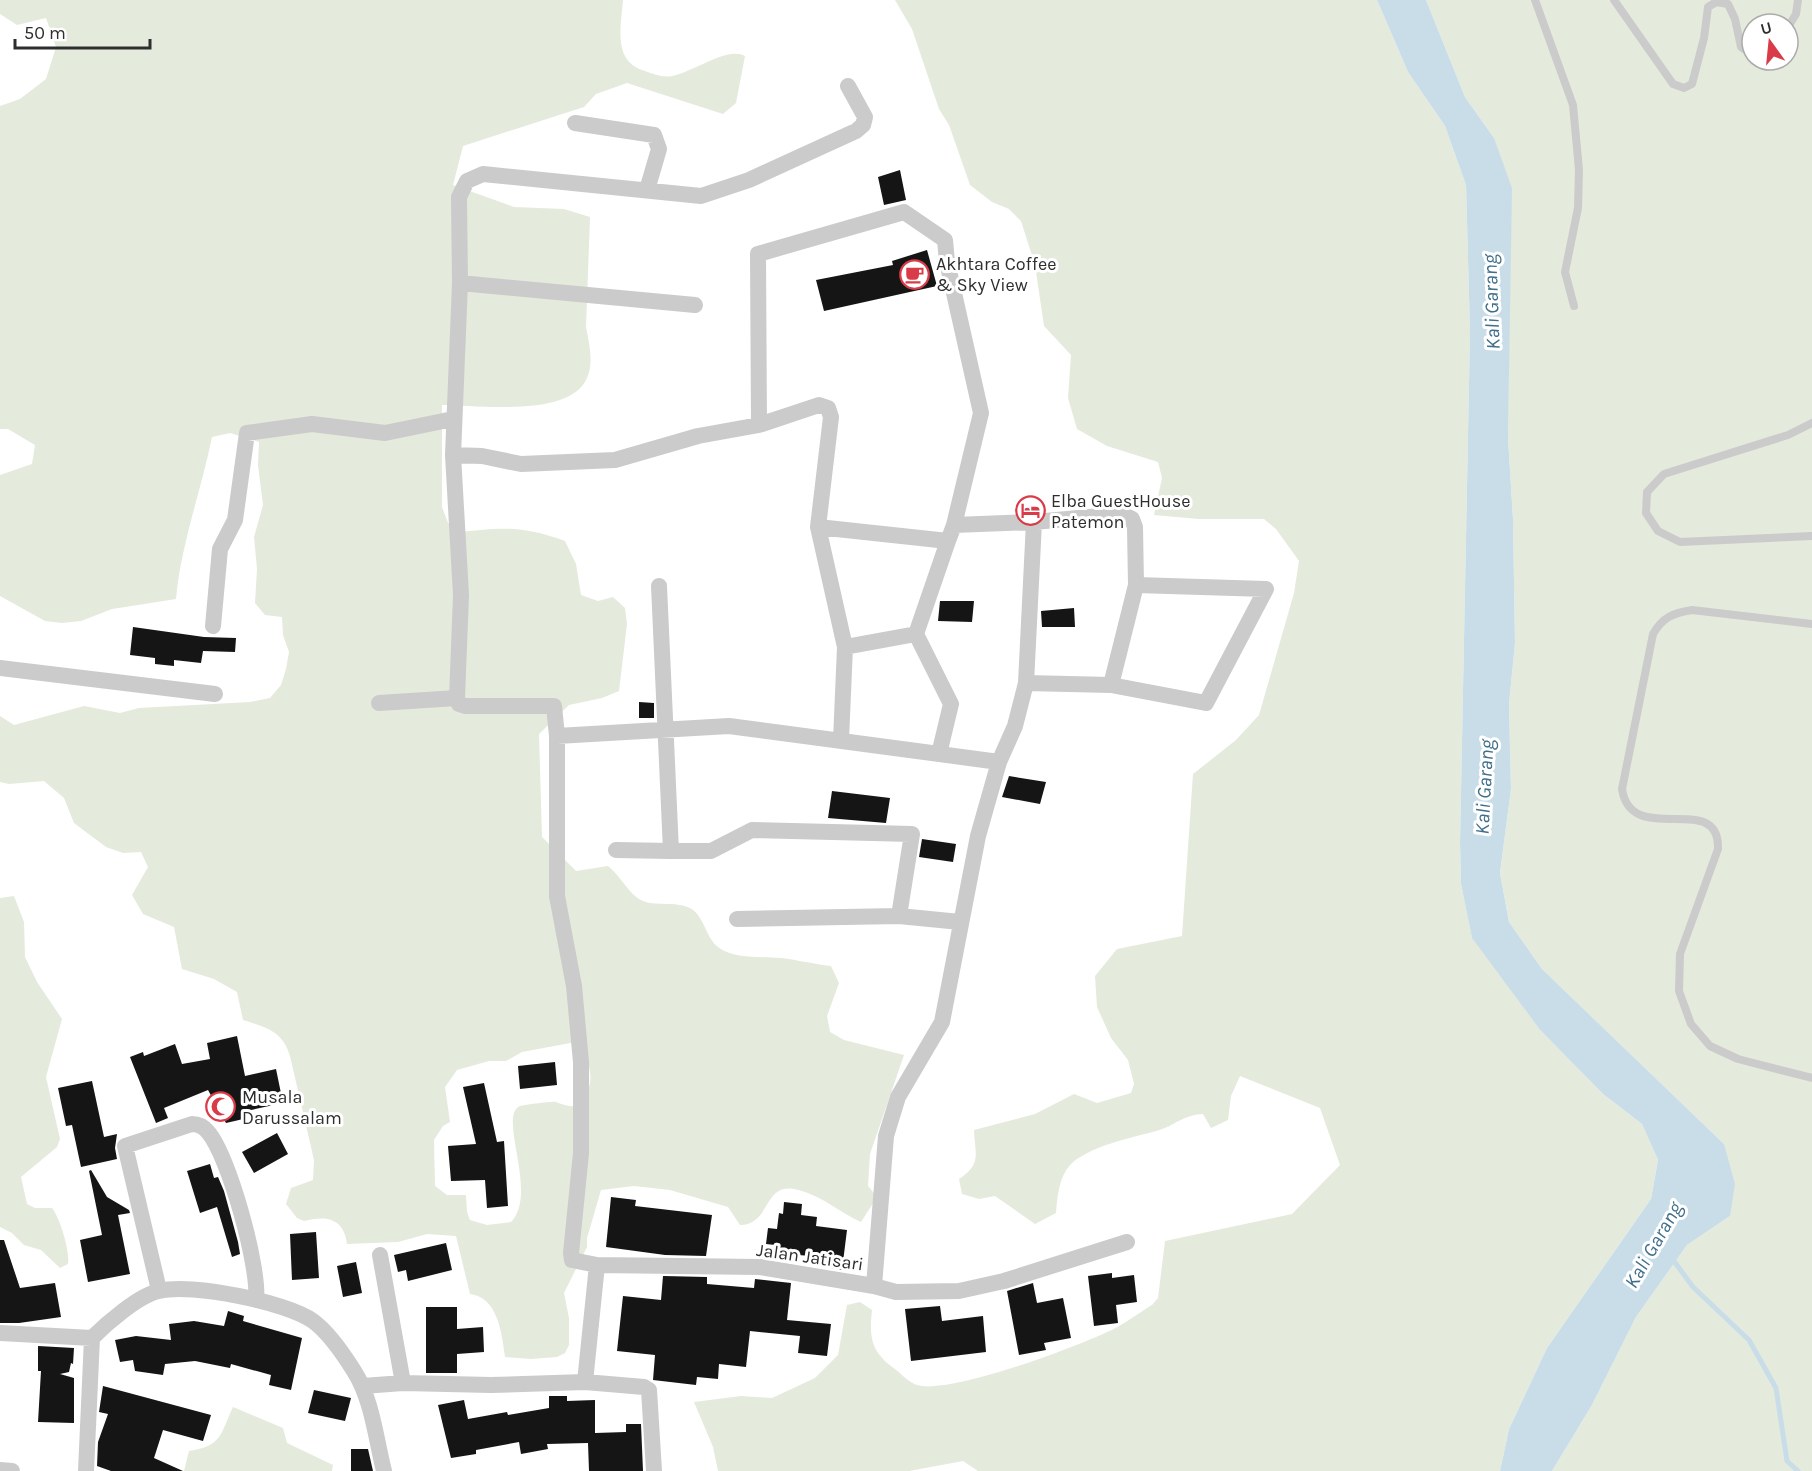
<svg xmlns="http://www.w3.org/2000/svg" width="1812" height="1471" viewBox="0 0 1812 1471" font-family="Karla,sans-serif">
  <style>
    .green { fill: #e4eadc; fill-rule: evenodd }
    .water { fill: #c9dde9 }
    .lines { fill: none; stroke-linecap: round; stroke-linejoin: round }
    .stream { stroke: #c9dde9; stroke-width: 5 }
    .building { fill: #151515 }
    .lane { stroke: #cbcbcb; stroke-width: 8 }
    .street { stroke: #cbcbcb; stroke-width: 16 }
    .labels { text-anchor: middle; stroke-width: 6; stroke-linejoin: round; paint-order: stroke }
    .poi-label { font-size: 18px; fill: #2e2e2e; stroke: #fff; text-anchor: start }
    .street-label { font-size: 18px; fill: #2e2e2e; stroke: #fff }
    .water-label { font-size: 20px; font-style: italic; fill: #416f8a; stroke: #fff }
  </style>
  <rect width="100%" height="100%" fill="#fff"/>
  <path class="green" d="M0 0H623C621 26 612 62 645 71 654 74 663 78 672 76 694 72 727 46 745 56L736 103 723 114 627 83 596 94 584 107 463 146 453 185 514 207 564 209 590 217 586 327C589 343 594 363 587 378 570 418 478 405 442 405V507L448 523 461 532C503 527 524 526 565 541L576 564 581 595 598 601 613 597 625 608 627 624 619 691 602 698 569 705 539 734 542 837 576 871 608 866C621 876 629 895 643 901 658 907 679 900 693 910 704 918 707 939 718 947 735 960 762 956 781 958 798 960 813 964 831 966L839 983 827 1016 830 1032 844 1040 904 1055 870 1154 868 1186 877 1197 861 1222C839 1212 818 1193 794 1189 763 1184 771 1224 740 1225L728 1207 670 1190 634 1186 601 1190 587 1238V1247L564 1293 569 1318V1345L565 1353 557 1357 531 1359 505 1357C502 1334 498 1297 470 1294L456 1236 427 1234 398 1242 347 1244C344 1218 326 1215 304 1221L297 1218 286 1204 291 1188 313 1180 314 1160 290 1056C283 1031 265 1027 243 1020L237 992 214 979 182 969 174 927 143 914 132 895 148 867 141 852 123 853 106 847 74 823 64 798 44 781 9 784 0 782V716L14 725 84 706 120 713 139 708 250 702 270 698 281 685 286 669 289 652 283 635 282 617 265 615 255 603 257 569 254 537 263 505 258 465 259 442 230 433 212 437C201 491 181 544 176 599L112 609 81 621 62 623 45 621 0 596V475L32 464 35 445 8 429H0V106L20 99 46 79 56 47 46 18 17 25 0 14ZM581 1041C590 1069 598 1082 578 1106 569 1107 564 1105 556 1102 553 1101 524 1105 520 1106 497 1116 539 1193 511 1222L487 1225 470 1220 467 1212 466 1195H447L435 1186 434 1140 443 1126 450 1122 445 1087 457 1070 489 1061H506L522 1052Z
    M895 0H1377L1408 72 1445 126 1466 185 1470 332 1460 843 1461 884 1472 937 1540 1030 1603 1094 1642 1124 1658 1160 1651 1199 1547 1348 1509 1429 1500 1471H978L963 1461 909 1471H718L713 1447 694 1402 741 1396 772 1398 815 1378 838 1355 847 1305 860 1302 872 1310C869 1338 871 1352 895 1369 901 1374 910 1383 917 1385 949 1395 1073 1348 1105 1333 1122 1326 1137 1314 1152 1305L1158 1298 1165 1241 1292 1214 1340 1165 1320 1108 1240 1076 1231 1096 1228 1120 1211 1128 1203 1114C1182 1115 1175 1126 1156 1131 1131 1138 1089 1146 1070 1165 1059 1177 1057 1198 1056 1213L1035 1224 995 1196 979 1199 962 1194 959 1179C982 1164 975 1155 974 1130L1035 1114 1074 1094 1097 1103 1131 1093 1134 1084 1128 1060 1111 1038 1097 1007 1095 976 1117 949 1182 936 1193 774 1236 740 1259 715 1294 593 1299 561 1276 529 1264 519H1199L1154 515 1162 478 1158 462 1107 446 1077 429 1068 398 1071 355 1044 326 1035 265 1021 221 1009 209 992 202 970 185 949 125 939 109 912 29Z
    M1426 0H1812V1471H1552L1592 1405 1636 1317 1687 1245 1730 1216 1724 1144 1542 969 1509 922 1500 873 1511 789 1509 704 1515 643 1513 519 1508 437 1509 296 1494 138 1465 97ZM1752 24H1788V60H1752Z
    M14 896 24 922 25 957 37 982 62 1019 46 1077 60 1139 57 1147 21 1177 27 1204 35 1208H52C60 1218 70 1251 68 1264L60 1268 41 1250 24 1245 12 1233 0 1227V898Z
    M233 1407 283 1428 287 1443 333 1465 332 1471H184L189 1451C222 1446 220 1435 233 1407Z"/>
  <path class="water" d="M1377 0H1426L1465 97 1494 138 1512 188 1508 437 1513 519 1515 643 1509 704 1511 789 1500 873 1509 922 1542 969 1724 1144 1735 1184 1730 1216 1687 1245 1636 1317 1592 1405 1552 1471H1500L1509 1429 1547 1348 1651 1199 1658 1160 1642 1124 1603 1094 1540 1030 1472 938 1461 884 1460 843 1470 332 1466 185 1445 126 1408 72Z"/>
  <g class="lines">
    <path class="stream" d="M1671 1257 1693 1287 1749 1340 1776 1388 1787 1461 1798 1471"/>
  </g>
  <path class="building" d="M900 170 906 200 884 205 878 177Z
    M927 250 937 286 824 311 816 280 893 265 892 261Z
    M940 601H974L972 622 938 621Z
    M1074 608 1075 627H1042L1041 611Z
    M133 627 204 637 236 638 235 652 203 651 201 663 174 660V666L155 664V658L130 655Z
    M639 702 654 703V718H639Z
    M1009 776 1046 782 1040 804 1002 797Z
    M832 791 890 798 886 823 828 818Z
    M922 839 956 844 953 862 919 857Z
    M237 1036 245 1076 276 1069 283 1103 251 1110 252 1117 226 1123 208 1090 164 1108 168 1118 156 1123 130 1057 143 1052 144 1056 175 1044 182 1064 210 1059 207 1043Z
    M555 1062 557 1085 520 1089 518 1066Z
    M92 1081 104 1137 117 1134 115 1148 117 1159 81 1167 72 1125 66 1126 58 1088Z
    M484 1083 497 1142 504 1141 508 1206 487 1208 485 1180 451 1181 448 1146 476 1144 463 1087Z
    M277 1133 288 1154 254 1173 242 1152Z
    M210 1164 214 1178 218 1177 224 1191 238 1242 240 1254 232 1257 217 1207 200 1213 187 1171Z
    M91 1170 107 1197 129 1210 130 1213 118 1215 130 1274 88 1282 80 1240 102 1235 89 1171Z
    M611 1197 636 1200 635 1206 712 1215 706 1256 665 1255 606 1247Z
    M784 1202 802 1204 801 1215 817 1217 816 1226 847 1230 842 1270 821 1266 822 1257 775 1253V1245L766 1244 768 1228 777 1229 779 1213 783 1214Z
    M316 1232 319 1278 292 1280 290 1234Z
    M0 1240H4L20 1288 55 1283 61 1317 19 1323H0Z
    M446 1243 452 1270 408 1281 406 1270 398 1272 394 1255Z
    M356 1262 362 1293 343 1297 337 1266Z
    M1112 1273V1278L1134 1275 1137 1302 1116 1305 1118 1323 1094 1326 1088 1276Z
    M663 1276 707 1277V1284L754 1288 755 1279 791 1283 787 1320 831 1324 827 1356 798 1353 800 1336 750 1331 746 1367 719 1364 718 1379 697 1377 696 1385 653 1380 655 1355 617 1351 623 1296 661 1300Z
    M1033 1283 1037 1303 1063 1298 1071 1338 1044 1343 1046 1350 1019 1355 1007 1291Z
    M940 1306 942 1321 983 1316 986 1352 911 1361 905 1309Z
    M426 1307H457V1329L483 1327 484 1352 457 1354V1373H426Z
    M228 1311 244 1316 243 1321 302 1338 291 1390 269 1385 271 1375 231 1364 230 1368 195 1361 165 1364 163 1375 135 1371 133 1360 120 1362 115 1340 136 1336 171 1340 169 1324 194 1321 224 1326Z
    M38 1346 74 1348 73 1364 71 1363 69 1372 60 1374 74 1378V1423L38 1422 41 1371H38Z
    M103 1386 211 1415 203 1441 163 1430 154 1458 183 1471H111L97 1466 98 1442 108 1414 99 1412Z
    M314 1390 351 1398 345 1421 308 1413Z
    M549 1396H567V1401L595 1400V1433L626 1432V1424H641L643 1471H589L588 1443 547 1444 548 1449 521 1454 519 1442 476 1450V1454L451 1458 438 1405 464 1400 468 1419 507 1412 508 1415 549 1408Z
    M351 1449H368L373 1471H351Z"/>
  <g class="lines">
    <path class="lane" d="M1535 0 1573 105 1579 170 1578 208 1565 272 1574 306
      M1614 0 1673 84 1684 88 1692 84 1704 38 1708 7 1716 2 1728 4 1735 19 1741 47 1749 52 1752 51
      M1788 27 1796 14 1798 0
      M1812 423 1788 435 1664 474 1647 492 1646 513 1658 531 1680 542 1812 536
      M1812 624 1692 610C1673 613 1663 617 1653 634L1622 789C1631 849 1720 789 1718 849L1680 954 1679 991 1691 1024 1710 1046 1738 1059 1812 1078"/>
    <path class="street" d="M848 86 865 117 863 125 856 131 749 180 701 196 483 174 467 181 459 197 460 283 453 455 482 456 521 464 615 460 698 436 759 425 819 405 828 408 831 417 818 527 948 541 954 525 1034 522 1026 683 1015 726 999 762 978 836 942 1022 898 1097 886 1136 874 1286
      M575 123 654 135 659 149 647 190
      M460 283 695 305
      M759 425 758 254 904 212 945 240 947 262 981 413 954 525
      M453 455 461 595 457 698 459 704 465 706H554L557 736
      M818 527 845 647 841 740
      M659 586 671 851H711L752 830 912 834 899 916 960 922
      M213 626 220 549 235 520 247 433 312 424 385 433 453 419
      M845 647 916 634
      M0 668 215 694
      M1026 683 1111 685 1136 585 1135 527 1132 519 1122 514 1034 522
      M1111 685 1206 703 1266 589 1136 585
      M379 703 457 698
      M939 754 951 704 916 634 948 541
      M616 850 671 851
      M737 919 899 916
      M380 1255 403 1383
      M597 1265 572 1260 571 1253 581 1153V1062L574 986 557 896V736L729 726 999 762
      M159 1290 125 1146 192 1124C199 1124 204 1127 208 1132 229 1156 260 1269 256 1300
      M0 1333 92 1338
      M585 1382 644 1387 649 1390 654 1471
      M363 1386 403 1383 491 1385 585 1382 597 1265 760 1267 874 1286 896 1292 959 1291 1004 1281 1127 1242
      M0 1470 12 1471
      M86 1471 92 1338C106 1324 139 1295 159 1291 192 1283 286 1302 313 1321 328 1332 344 1355 354 1371 372 1399 376 1439 384 1471"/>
  </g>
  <defs>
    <symbol id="cafe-ring" viewBox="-11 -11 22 22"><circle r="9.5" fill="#fff" stroke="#d93b49" stroke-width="1.5"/><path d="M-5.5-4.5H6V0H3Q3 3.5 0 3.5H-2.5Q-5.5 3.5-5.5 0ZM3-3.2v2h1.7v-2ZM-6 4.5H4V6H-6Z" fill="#d93b49"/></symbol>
    <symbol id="hotel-ring" viewBox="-11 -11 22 22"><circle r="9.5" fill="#fff" stroke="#d93b49" stroke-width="1.5"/><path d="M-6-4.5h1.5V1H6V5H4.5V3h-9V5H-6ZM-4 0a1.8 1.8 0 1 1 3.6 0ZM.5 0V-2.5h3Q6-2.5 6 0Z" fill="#d93b49"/></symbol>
    <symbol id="mosque-ring" viewBox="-11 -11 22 22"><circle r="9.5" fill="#fff" stroke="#d93b49" stroke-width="1.5"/><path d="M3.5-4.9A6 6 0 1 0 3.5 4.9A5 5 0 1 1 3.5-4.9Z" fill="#d93b49"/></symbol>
  </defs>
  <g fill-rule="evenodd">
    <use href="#cafe-ring" x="898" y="258" width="33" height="33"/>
    <use href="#hotel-ring" x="1014" y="494" width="33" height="33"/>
    <use href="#mosque-ring" x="204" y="1090" width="33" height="33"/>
  </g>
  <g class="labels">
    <g class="poi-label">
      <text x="936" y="270">Akhtara Coffee<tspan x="936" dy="21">&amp; Sky View</tspan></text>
      <text x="1051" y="507">Elba GuestHouse<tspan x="1051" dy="21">Patemon</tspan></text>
      <text x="242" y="1103">Musala<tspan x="242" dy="21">Darussalam</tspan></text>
    </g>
    <g class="street-label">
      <text transform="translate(810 1257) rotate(8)" y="6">Jalan Jatisari</text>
    </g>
    <g class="water-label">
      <text transform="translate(1491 302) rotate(-92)" y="7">Kali Garang</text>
      <text transform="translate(1484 787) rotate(-87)" y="7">Kali Garang</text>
      <text transform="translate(1653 1245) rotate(-60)" y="7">Kali Garang</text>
    </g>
  </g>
  <g transform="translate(1770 42) rotate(345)"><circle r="28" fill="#ffffff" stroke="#ababab" stroke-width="1.5"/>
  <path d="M0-4.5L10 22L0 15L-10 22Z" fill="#d93b49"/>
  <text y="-9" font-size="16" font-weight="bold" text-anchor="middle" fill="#2e2e2e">U</text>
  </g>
  <path d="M15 39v9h135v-9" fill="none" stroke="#2e2e2e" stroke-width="3"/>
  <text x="24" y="39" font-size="18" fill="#2e2e2e" stroke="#ffffff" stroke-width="4.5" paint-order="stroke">50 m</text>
</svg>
